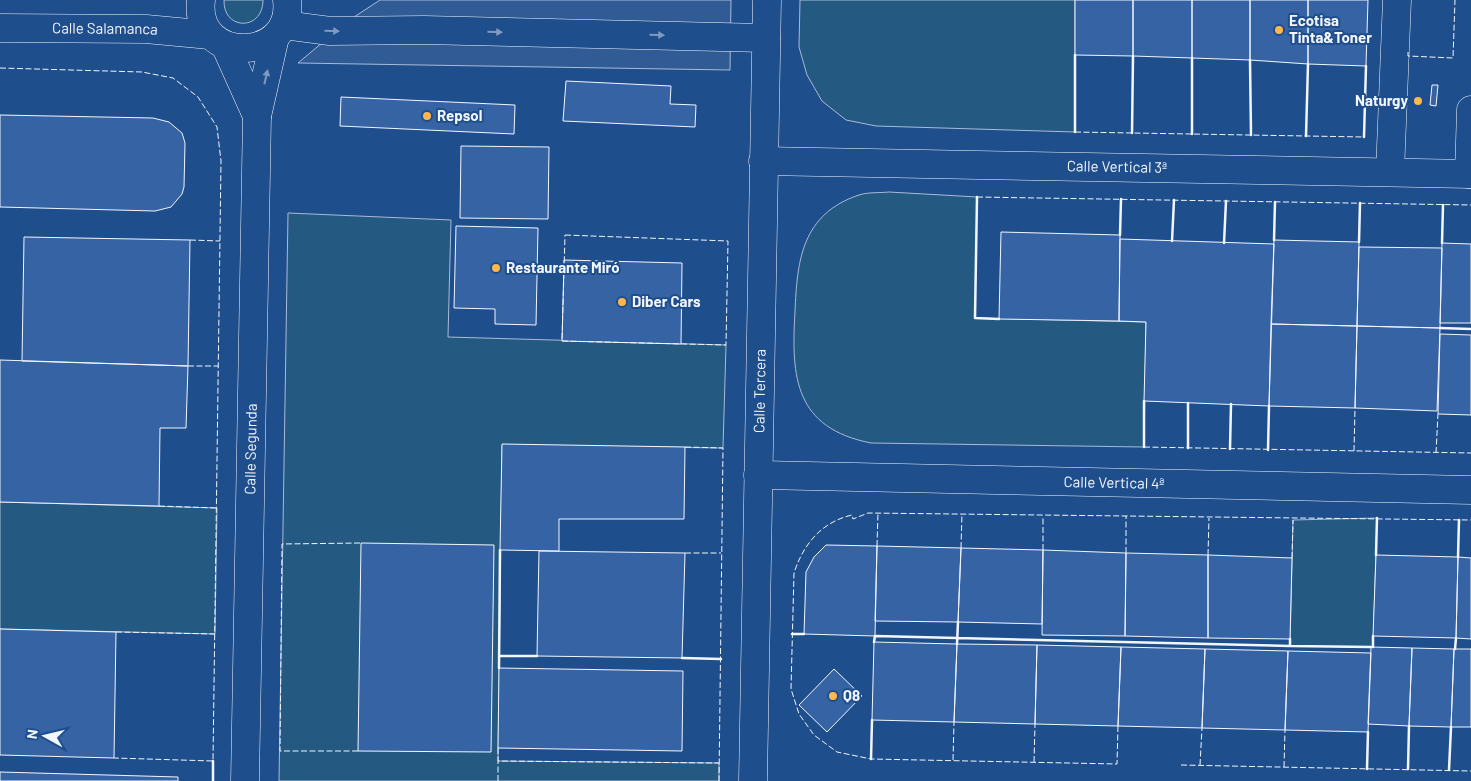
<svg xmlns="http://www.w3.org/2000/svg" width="1471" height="781" viewBox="0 0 1471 781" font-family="Barlow,sans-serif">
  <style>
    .green { fill: #245a82; stroke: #a8bbd7 }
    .parking { fill: #305b95; stroke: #a8bbd7 }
    .building { fill: #3563a3; stroke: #f2f6ff }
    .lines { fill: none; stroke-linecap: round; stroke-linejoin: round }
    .minor-casing { stroke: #f2f6ff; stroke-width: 29 }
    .major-casing { stroke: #f2f6ff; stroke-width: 29 }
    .minor { stroke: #1f4e8c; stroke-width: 28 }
    .major { stroke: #1f4e8c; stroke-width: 28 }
    .fence { stroke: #f2f6ff; stroke-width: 1; stroke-dasharray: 6 2.5; stroke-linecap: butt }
    .wall { stroke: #f2f6ff; stroke-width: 2.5 }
    .oneway { fill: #7e9ac0 }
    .poi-dot { fill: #ffb74d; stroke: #1f4e8c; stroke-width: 2 }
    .labels { text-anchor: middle; stroke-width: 4; stroke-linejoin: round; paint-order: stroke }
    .poi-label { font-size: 15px; font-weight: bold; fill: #f2f6ff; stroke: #1f4e8c; text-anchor: start }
    .street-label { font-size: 15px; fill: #f2f6ff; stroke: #1f4e8c }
  </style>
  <rect width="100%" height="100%" fill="#1f4e8c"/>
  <path class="green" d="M224 0H263C263 31 223 31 224 0Z
    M800 0H1075V132L876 126 846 120 822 101 807 75 799 47Z
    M889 192 977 197 975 318 1146 322 1144 447 871 443C795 428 791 378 795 312 797 260 802 214 859 195 868 192 880 193 889 192Z
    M288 213 451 220 448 337 726 345 723 448 502 445 498 761 719 763V781H279Z
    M0 502 217 508 215 634 0 629Z
    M1377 518 1373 647 1290 646 1293 520Z"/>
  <path class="parking" d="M380 0H731L730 70 298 63 348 21Z"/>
  <path class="building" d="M1075 0H1133V56L1075 55Z
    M1133 0H1192V58L1133 56Z
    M1192 0H1250V60L1192 58Z
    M1250 0H1308V64L1250 60Z
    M1308 0H1368L1366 66 1308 64Z
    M566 81 671 86 670 104 696 105 695 127 563 121Z
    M1432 85H1438L1436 106 1430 105Z
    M341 97 515 105 514 134 340 126Z
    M0 115 153 118 169 122 182 133 185 143 184 187 182 194 171 207 155 211 0 207Z
    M461 146 549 147 548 219 460 218Z
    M456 226 538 228 536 325 495 324V309L454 308Z
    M1001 232 1120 235 1119 321 999 319Z
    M24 237 190 240 188 366 22 361Z
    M1120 239 1274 244 1269 406 1144 401 1146 322 1119 321Z
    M1274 240 1359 242 1357 326 1271 324Z
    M1442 243 1471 244V323H1440Z
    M1359 247 1442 248 1440 328 1357 326Z
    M564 260 682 263 681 344 562 341Z
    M1271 324 1357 326 1355 408 1269 406Z
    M1357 326 1440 328 1437 411 1355 408Z
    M1440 334 1471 335V415L1438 414Z
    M0 360 188 366 186 428H160L159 506 0 502Z
    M502 444 685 447 684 519H559V551L500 550Z
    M361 543 494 545 491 752 358 751Z
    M826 545 877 546 875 636 804 634 806 572 814 557Z
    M877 546 961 548 958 622 875 621Z
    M961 548 1043 550 1042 624 958 622Z
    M1043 550 1126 553 1125 636 1042 635Z
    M539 551 685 553 682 658 537 656Z
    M1126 553 1208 555V638L1125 636Z
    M1208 555 1292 558 1290 639 1208 638Z
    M1376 555 1458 557 1456 638 1373 636Z
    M1458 557 1471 558V639L1456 638Z
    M0 629 116 632 114 758 0 755Z
    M874 642 957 644 954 722 872 720Z
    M957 644 1037 645 1035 724 954 722Z
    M1037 645 1121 647 1118 726 1035 724Z
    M1121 647 1205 649 1202 728 1118 726Z
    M1371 647 1412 648 1409 726 1368 724Z
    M1412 648 1454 649 1451 727 1409 726Z
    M1205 649 1288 651 1285 730 1202 728Z
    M1454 649H1471V727H1451Z
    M1288 651 1371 653 1368 732 1285 730Z
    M499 668 683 671 682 751 498 748Z
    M834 669 862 696 827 732 799 705Z
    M0 772 178 777V781H0Z"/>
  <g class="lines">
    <defs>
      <g id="minor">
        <path d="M284 25 330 31 424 30 766 38"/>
        <path d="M226 47 257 116"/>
        <path d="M763 161 1471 174"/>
        <path d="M1390 172 1397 0"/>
        <path d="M1469 174 1471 110"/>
        <path d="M758 475 1471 490"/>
        <path id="s1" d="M245 781 257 116 275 37"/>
        <path id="s2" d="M753 781 767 0"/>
      </g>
      <g id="major">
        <path d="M201 0C193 65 295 63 287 0"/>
        <path id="s3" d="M0 28 146 29 210 35"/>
      </g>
    </defs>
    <use href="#minor" class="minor-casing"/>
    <use href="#major" class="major-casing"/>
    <use href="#minor" class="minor"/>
    <use href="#major" class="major"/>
    <path class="fence" d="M1408 52V56L1453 58 1455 0
      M0 68 142 72 173 78 198 97 217 127 221 161 213 761 114 758
      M1075 132 1364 137
      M977 197 1471 205
      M565 235 728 241 726 345 562 341Z
      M190 240 220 241
      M188 366H218
      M685 447 723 448 719 781
      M1144 447 1471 453
      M1354 451 1355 408
      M1436 453 1438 414
      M159 506 217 508
      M877 546 878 512
      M961 548 962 514
      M1043 550V516
      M685 553H721
      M1126 553V516
      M1208 555 1209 518
      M1292 558 1293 520
      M116 632 215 634
      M1118 726 1117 764 871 759 837 752 814 735 799 714 791 689 794 573C803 545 821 522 852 515L853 519 868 513 1471 520
      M498 748V761L719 763
      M358 751H280L282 544 361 543
      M953 760 954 722
      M1034 762 1035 724
      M1181 765 1471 771
      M1200 765 1202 728
      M1284 767 1285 730
      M498 781V761"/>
    <path class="wall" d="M1250 60 1251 135
      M1075 132V55
      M1132 133 1133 56
      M1192 134V58
      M1306 136 1308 64
      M1364 137 1366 66
      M977 197 975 318 999 319
      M1120 235 1121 199
      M1274 240 1275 202
      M1172 241 1174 200
      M1359 242 1360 203
      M1224 243 1226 201
      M1442 243 1443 205
      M1440 328 1471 329
      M1144 447V401
      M1188 448V403
      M1230 449 1231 404
      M1268 450 1269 406
      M1376 555 1377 518
      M1458 557 1459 520
      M792 634H804
      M874 642 875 636 1290 646V639
      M957 644 958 622
      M1290 646 1371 647
      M1373 647V636
      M1455 649 1456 638
      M499 656H537
      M682 658 721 659
      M499 668 500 550
      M871 759 872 720
      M1367 769 1368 732
      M1408 769 1409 726
      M1449 770 1451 727
      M213 781V761"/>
  </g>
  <defs><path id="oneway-solid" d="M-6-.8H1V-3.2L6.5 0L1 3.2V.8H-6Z" transform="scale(1.25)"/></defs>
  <g class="oneway">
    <use href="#oneway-solid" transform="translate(332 31) rotate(2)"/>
    <use href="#oneway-solid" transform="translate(495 32) rotate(1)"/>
    <use href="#oneway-solid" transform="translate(657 35) rotate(1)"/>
    <use href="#oneway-solid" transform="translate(266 77) rotate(-77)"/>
  </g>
  <g class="poi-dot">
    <circle cx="1279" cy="30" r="5"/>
    <circle cx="1418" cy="101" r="5"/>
    <circle cx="427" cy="116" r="5"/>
    <circle cx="496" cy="268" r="5"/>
    <circle cx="622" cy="302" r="5"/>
    <circle cx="833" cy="696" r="5"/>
  </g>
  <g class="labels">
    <g class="poi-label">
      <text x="1289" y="26">Ecotisa<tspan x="1289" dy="17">Tinta&amp;Toner</tspan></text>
      <text x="1408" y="106" text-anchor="end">Naturgy</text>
      <text x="437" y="121">Repsol</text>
      <text x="506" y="273">Restaurante Miró</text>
      <text x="632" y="307">Diber Cars</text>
      <text x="843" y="701">Q8</text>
    </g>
    <g class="street-label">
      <text dy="5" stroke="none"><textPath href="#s3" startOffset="105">Calle Salamanca</textPath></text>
      <text transform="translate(1117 167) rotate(1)" y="5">Calle Vertical 3ª</text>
      <text dy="5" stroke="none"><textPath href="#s2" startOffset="390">Calle Tercera</textPath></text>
      <text dy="5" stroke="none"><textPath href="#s1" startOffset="332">Calle Segunda</textPath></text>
      <text transform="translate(1114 483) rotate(1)" y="5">Calle Vertical 4ª</text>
    </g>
  </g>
  <g transform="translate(45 736) rotate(278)" stroke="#1f4e8c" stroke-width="4" paint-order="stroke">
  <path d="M0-4L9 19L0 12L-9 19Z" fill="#f2f6ff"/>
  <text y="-8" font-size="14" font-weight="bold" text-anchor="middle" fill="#f2f6ff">N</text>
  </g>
</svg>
